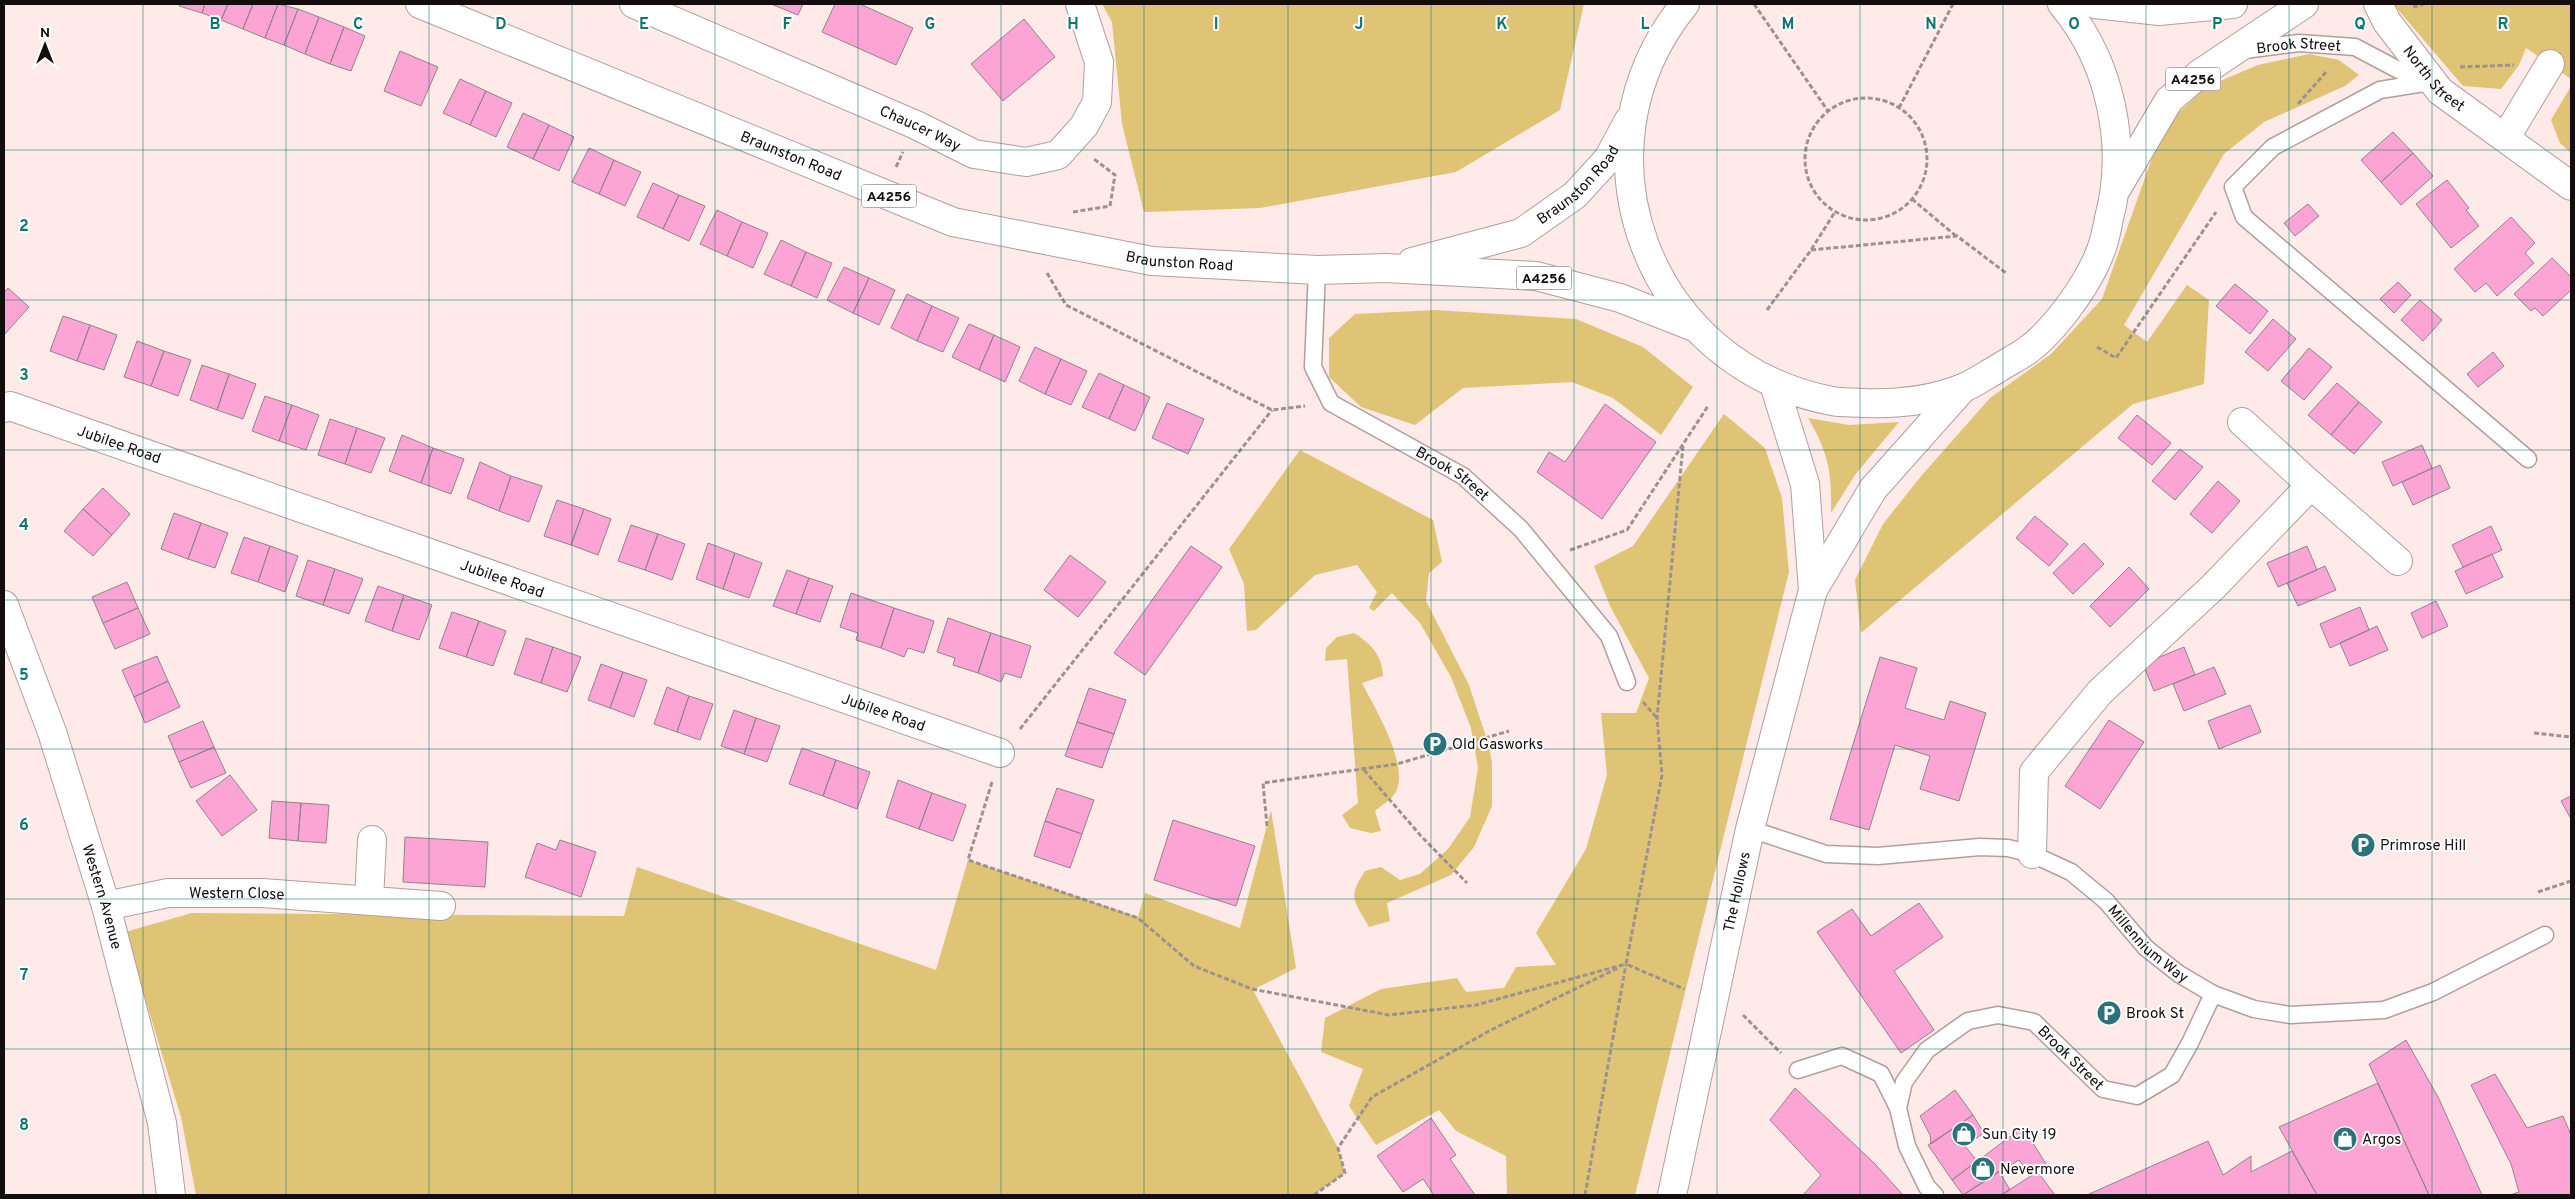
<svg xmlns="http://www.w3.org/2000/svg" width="2575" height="1199" viewBox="0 0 2575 1199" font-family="Overpass,sans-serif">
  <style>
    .green { fill: #dfc475 }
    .building { fill: #fca4d4; stroke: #92838a }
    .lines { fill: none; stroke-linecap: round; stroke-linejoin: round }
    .lane-casing { stroke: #b19f9e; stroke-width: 19 }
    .street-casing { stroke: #b19f9e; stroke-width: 30 }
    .secondary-casing { stroke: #b19f9e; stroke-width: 30 }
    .primary-casing { stroke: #b19f9e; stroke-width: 30 }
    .path { stroke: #9f9190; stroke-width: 3; stroke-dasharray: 5 2.5; stroke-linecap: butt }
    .lane { stroke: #fff; stroke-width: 16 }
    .street { stroke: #fff; stroke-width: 28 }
    .secondary { stroke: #fff; stroke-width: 28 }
    .primary { stroke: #fff; stroke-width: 28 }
    .grid { fill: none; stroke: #0f766e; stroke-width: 1; stroke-opacity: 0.55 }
    .labels { text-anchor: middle; stroke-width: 4; stroke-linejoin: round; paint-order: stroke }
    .shield { fill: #fff; stroke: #5a5656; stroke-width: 1 }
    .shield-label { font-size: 14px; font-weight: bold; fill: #130d0d }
    .street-label { font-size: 15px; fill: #130d0d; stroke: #fff }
    .poi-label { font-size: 15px; fill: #130d0d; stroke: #fff; text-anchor: start }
    .grid-label { font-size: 16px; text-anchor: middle; font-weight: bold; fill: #0f766e; stroke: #fff; stroke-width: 4; stroke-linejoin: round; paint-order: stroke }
  </style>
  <rect width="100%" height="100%" fill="#feeae9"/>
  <path class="green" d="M1102 4H1584L1560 110 1456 172 1260 208 1144 212 1122 124 1112 22Z
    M2571 4V79L2526 48 2519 65 2501 89 2463 86 2394 5Z
    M2309 54 2339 60 2359 75 2345 86 2264 122 2224 154 2124 325 2147 342 2187 285 2209 300 2204 384 2133 404 1861 633 1855 580 1883 524 1922 475 1990 398 2051 354 2102 299 2163 127 2206 87 2258 65Z
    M2571 86V153L2560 143 2551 120Z
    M1435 310 1576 319 1643 347 1693 387 1661 435 1613 398 1572 382 1463 388 1415 425 1361 407 1329 377V338L1355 314Z
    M1724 414 1765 448 1782 498 1789 572 1635 1195H1507L1506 1156 1456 1131 1439 1110 1376 1145 1349 1106 1363 1069 1321 1052 1325 1018 1381 989 1457 978 1466 992 1504 988 1516 967 1556 965 1536 933 1586 849 1607 775 1601 713H1636L1649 678 1610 606 1594 566 1633 546Z
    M1808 418 1849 425 1899 422 1855 475 1831 513C1832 473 1829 454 1808 418Z
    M1300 450 1433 520 1442 562 1429 573 1426 601 1469 685 1489 746 1492 763V806L1474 847 1451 875 1387 903 1390 921 1369 927C1354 900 1347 898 1365 871L1381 867 1400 880 1420 874 1448 849 1470 817 1478 768 1471 728 1451 677 1420 623 1392 593 1374 611 1369 608 1377 592 1357 565 1315 575 1256 630 1247 631 1244 584 1229 549Z
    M1354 633C1371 644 1382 654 1383 676L1362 683C1374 707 1414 771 1393 796 1388 802 1380 806 1375 811L1381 831 1371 833 1350 828 1342 815 1358 803 1347 659 1325 661 1326 648 1337 637Z
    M1271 810 1296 968 1253 990 1338 1148 1345 1173 1314 1195H196L181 1117 125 932 192 913 624 916 637 867 936 970 968 860 1138 917 1145 893 1240 928Z"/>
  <path class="building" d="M180 4H205L202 13 179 6Z
    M205 4H228L221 20 202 13Z
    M228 4H253L243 29 221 20Z
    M253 4H278L265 38 243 29Z
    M278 4 298 9 284 45 265 38Z
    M771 4H803L798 15Z
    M835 4H860L913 28 896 65 822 32Z
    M298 9 319 17 305 54 284 45Z
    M319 17 344 27 330 64 305 54Z
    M1024 19 1055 57 1003 101 971 64Z
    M344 27 365 36 351 71 330 64Z
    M400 51 438 67 421 106 384 91Z
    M460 79 486 91 470 125 443 113Z
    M486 91 512 103 496 137 470 125Z
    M523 113 549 125 533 159 507 147Z
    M549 125 574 137 559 171 533 159Z
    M2393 132 2413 153 2381 182 2361 160Z
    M589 148 614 160 599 194 572 182Z
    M2413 153 2433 176 2401 205 2381 182Z
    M614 160 641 172 625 206 599 194Z
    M2447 180 2469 208 2466 210 2479 226 2451 248 2416 204Z
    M653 183 679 195 663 229 637 217Z
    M679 195 705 206 689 241 663 229Z
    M2308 204 2319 216 2295 236 2284 223Z
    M717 210 742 222 727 256 700 244Z
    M2511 217 2535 243 2525 253 2534 263 2497 296 2486 283 2475 292 2454 269Z
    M742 222 768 233 753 268 727 256Z
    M781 240 806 252 791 286 764 274Z
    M806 252 832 263 817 298 791 286Z
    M2552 258 2571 277V290L2543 316 2535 308 2531 311 2514 294Z
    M844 267 869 278 853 313 827 300Z
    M869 278 895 290 879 325 853 313Z
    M2398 282 2411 295 2394 313 2380 299Z
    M2235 284 2268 311 2250 334 2216 306Z
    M8 288 29 307 4 335V292Z
    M907 294 932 306 917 341 891 328Z
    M2420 300 2442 320 2423 341 2401 320Z
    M932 306 959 318 943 352 917 341Z
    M63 316 90 325 77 361 50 351Z
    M2273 319 2296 339 2268 371 2245 352Z
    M969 324 994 335 979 370 952 357Z
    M90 325 117 335 104 370 77 361Z
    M994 335 1020 347 1005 382 979 370Z
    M137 341 164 351 151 386 124 377Z
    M1035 347 1061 359 1045 394 1019 381Z
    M2309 348 2332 367 2304 400 2281 381Z
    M164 351 191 360 178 396 151 386Z
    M2493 352 2504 366 2478 387 2467 374Z
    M1061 359 1087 371 1071 405 1045 394Z
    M202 365 229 374 217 410 190 400Z
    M1099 373 1124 385 1109 419 1082 407Z
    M229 374 256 384 243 419 217 410Z
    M2337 383 2359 402 2331 435 2308 415Z
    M1124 385 1150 397 1135 431 1109 419Z
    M265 396 292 405 279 441 252 431Z
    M2359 402 2382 422 2354 454 2331 435Z
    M1167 403 1204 419 1188 454 1152 438Z
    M1605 404 1656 442 1602 519 1537 472 1549 452 1565 462Z
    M292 405 319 415 306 450 279 441Z
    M2137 415 2171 443 2152 465 2118 438Z
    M330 419 357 428 345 464 318 455Z
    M357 428 385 438 371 473 345 464Z
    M402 435 433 448 421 483 389 471Z
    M2422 445 2432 468 2393 486 2382 462Z
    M433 448 464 459 451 494 421 483Z
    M2180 449 2203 467 2175 500 2152 481Z
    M480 462 511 476 499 511 467 498Z
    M2440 465 2450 488 2413 505 2402 482Z
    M511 476 542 486 529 522 499 511Z
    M2218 481 2240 501 2212 533 2190 514Z
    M103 488 130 514 112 535 83 509Z
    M557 500 584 509 571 545 544 536Z
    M83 509 112 535 93 556 64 531Z
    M584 509 611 519 598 555 571 545Z
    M174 513 201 523 188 559 161 549Z
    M2035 516 2068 544 2049 566 2016 538Z
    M201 523 228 533 215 568 188 559Z
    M631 525 658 534 645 570 618 561Z
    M2491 526 2502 550 2463 567 2452 545Z
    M658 534 685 544 672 580 645 570Z
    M244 537 270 546 258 582 231 573Z
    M708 543 735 553 723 589 696 579Z
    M2084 543 2104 564 2073 594 2053 573Z
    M270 546 298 556 285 592 258 582Z
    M1191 546 1222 567 1145 675 1114 653Z
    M2307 546 2317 570 2278 587 2267 563Z
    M735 553 762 563 749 598 723 589Z
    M2492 554 2503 577 2466 594 2455 571Z
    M1070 555 1106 582 1078 617 1044 590Z
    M308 560 335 569 323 605 296 596Z
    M2325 566 2336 590 2298 606 2287 583Z
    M2129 567 2149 589 2110 627 2090 606Z
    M335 569 363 579 349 614 323 605Z
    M787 570 809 578 796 614 773 606Z
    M809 578 833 586 820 622 796 614Z
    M127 582 138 608 103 623 92 597Z
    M378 586 404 595 392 631 365 621Z
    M851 593 894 608 881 648 856 640 858 633 840 627Z
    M404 595 432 605 419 640 392 631Z
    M2436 601 2448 626 2422 638 2411 613Z
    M2360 607 2369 630 2330 648 2320 624Z
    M138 608 150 634 115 649 103 623Z
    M894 608 934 621 924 653 908 648 904 657 881 648Z
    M452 612 479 621 466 657 439 648Z
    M948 618 991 633 978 673 953 665 955 658 937 652Z
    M479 621 506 631 493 666 466 657Z
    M2377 626 2388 650 2350 666 2340 643Z
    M991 633 1031 646 1021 678 1005 673 1001 682 978 673Z
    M526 638 553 647 541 683 514 674Z
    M553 647 581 657 567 692 541 683Z
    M2184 647 2195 675 2154 691 2143 664Z
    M157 656 168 681 134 697 122 670Z
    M1880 657 1917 668 1905 708 1944 720 1950 701 1986 713 1959 801 1920 789 1930 756 1895 745 1869 830 1830 819Z
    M601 664 623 672 610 708 588 700Z
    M2214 667 2226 694 2184 711 2173 684Z
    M623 672 647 680 634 717 610 708Z
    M168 681 180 707 145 723 134 697Z
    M667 687 689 696 677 732 654 724Z
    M1089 688 1126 700 1114 734 1077 722Z
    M689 696 713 704 700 740 677 732Z
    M2250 705 2261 732 2219 749 2208 721Z
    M734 710 756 718 744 754 721 746Z
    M756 718 780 726 767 762 744 754Z
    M2109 720 2144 742 2100 809 2065 786Z
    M203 721 214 747 179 762 168 736Z
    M1077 722 1114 734 1102 768 1065 756Z
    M214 747 226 773 191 788 179 762Z
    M802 748 836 760 823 796 789 784Z
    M836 760 870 772 857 809 823 796Z
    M230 775 257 810 222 836 196 801Z
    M898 780 932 793 919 829 886 817Z
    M1057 788 1094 800 1082 834 1045 821Z
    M932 793 966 805 953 841 919 829Z
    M2571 796V819L2561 801Z
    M272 801 301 803 298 841 269 838Z
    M301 803 329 805 326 843 298 841Z
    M1173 820 1255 846 1236 906 1154 880Z
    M1045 821 1082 834 1070 868 1034 856Z
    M405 837 488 842 485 887 403 882Z
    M560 840 596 852 581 897 525 877 537 843 556 850Z
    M1919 903 1943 937 1894 971 1934 1030 1901 1053 1817 932 1852 909 1871 936Z
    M2406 1040 2439 1099 2482 1195H2429L2369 1064Z
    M2495 1074 2527 1128 2563 1116 2571 1135V1195H2510L2519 1192 2511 1164 2471 1085Z
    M2378 1083 2429 1195H2317L2279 1127Z
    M1795 1088 1875 1164 1903 1195H1803L1821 1175 1770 1120Z
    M1955 1090 1973 1115 1931 1144 1930 1135 1920 1116Z
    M1973 1115 1984 1133 1965 1146 1977 1161 1952 1180 1928 1145Z
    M1431 1118 1456 1155 1450 1159 1475 1195H1434L1423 1179 1403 1192 1377 1156Z
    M2023 1127 2046 1164 2031 1176 2019 1160 1963 1195 1952 1180Z
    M2208 1141 2223 1175 2251 1156V1172L2292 1151 2317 1195H2087Z
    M1999 1171 2010 1190 2001 1195H1963Z
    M2037 1171 2055 1195H2001L2031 1176Z"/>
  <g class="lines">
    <defs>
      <g id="lane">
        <path id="s1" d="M2244 50 2299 43 2355 47 2425 84"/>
        <path d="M2424 83 2380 90 2273 147 2233 187 2244 217 2528 459"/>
        <path id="s2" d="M1317 270 1313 367 1331 403 1463 476 1521 529 1609 636 1627 682"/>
        <path id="s3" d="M1750 829 1826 854 1878 856 1980 847 2008 848 2032 854 2071 872 2106 901 2146 948 2179 974 2213 994 2254 1009 2290 1015 2384 1010 2433 992 2545 935"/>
        <path d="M1798 1070 1842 1056 1881 1074 1898 1108"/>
        <path id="s4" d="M1935 1195 1927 1187 1907 1146 1898 1108 1904 1082 1927 1050 1968 1021 1998 1015 2034 1022 2103 1089 2137 1096 2172 1075 2190 1043 2213 994"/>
      </g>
      <g id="street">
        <path id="s5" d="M634 4 916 125 974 154 1026 162 1058 155 1084 126 1097 102 1099 62 1080 4"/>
        <path id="s6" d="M2378 4 2387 22 2440 91 2571 186"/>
        <path d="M2506 137 2550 64"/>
        <path id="s7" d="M4 408 10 406 1000 753"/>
        <path d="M2242 422 2311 485"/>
        <path d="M2032 854 2034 772 2100 692 2213 587 2311 485 2398 561"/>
        <path d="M369 900 372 840"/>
        <path id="s8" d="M106 906 168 893H262L441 906"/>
      </g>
      <g id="secondary">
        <path d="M1774 384 1805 484 1813 590"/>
        <path id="s9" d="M4 605 52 732 106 906 162 1123 171 1195"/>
        <path id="s10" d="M1672 1195 1750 829 1813 590 1873 489 1963 388"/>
      </g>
      <g id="primary">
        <path id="s11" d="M420 4 953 222 1152 261 1317 270 1386 268 1536 276 1620 298 1694 327"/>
        <path d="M1685 4C1566 150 1647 366 1832 401 1842 403 1854 402 1865 403 1896 404 1933 400 1963 388 1975 383 1986 375 1997 369 2006 363 2016 358 2025 352 2054 332 2089 283 2101 250 2105 240 2107 229 2109 218 2128 146 2111 62 2062 4"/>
        <path d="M2095 4 2159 11 2233 4"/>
        <path d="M2117 188 2169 100 2198 75 2304 4"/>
        <path id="s12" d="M1412 262 1521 233 1575 195 1608 159 1629 120"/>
      </g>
    </defs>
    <use href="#lane" class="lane-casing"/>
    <use href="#street" class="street-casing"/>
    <use href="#secondary" class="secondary-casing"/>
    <use href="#primary" class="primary-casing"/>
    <path class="path" d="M1754 4 1828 111
      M2413 7 2424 4
      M2460 67 2514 65
      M1805 159a61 61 0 1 1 122 0a61 61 0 1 1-122 0Z
      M2298 104 2326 72
      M1899 108 1953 4
      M896 167 903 152
      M1912 199 1956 236
      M1073 212 1110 206 1115 175 1094 159
      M1811 250 1957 236 2006 273
      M1047 273 1066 305 1272 410 1305 406
      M1767 310 1811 250 1835 212
      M2097 347 2116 358 2216 212
      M1683 446 1657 718 1662 775 1626 964 1684 989
      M1570 550 1627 530 1708 406
      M1643 702 1657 718
      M1020 729 1272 410
      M2534 733 2571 737
      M1364 770 1421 836 1467 883
      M992 782 968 860 1138 918 1194 966 1252 989 1389 1015 1476 1005 1626 964
      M1267 826 1263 783 1397 764 1509 731
      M2538 892 2571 881
      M1743 1015 1781 1053
      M1314 1195 1345 1173 1338 1148 1372 1097 1489 1031 1618 968
      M1585 1195 1626 964"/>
    <use href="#lane" class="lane"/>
    <use href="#street" class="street"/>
    <use href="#secondary" class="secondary"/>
    <use href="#primary" class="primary"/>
  </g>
  <path class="grid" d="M143 4V1195M286 4V1195M429 4V1195M572 4V1195M715 4V1195M858 4V1195M1001 4V1195M1144 4V1195M1288 4V1195M1431 4V1195M1574 4V1195M1717 4V1195M1860 4V1195M2003 4V1195M2146 4V1195M2289 4V1195M2432 4V1195M4 150H2571M4 300H2571M4 450H2571M4 600H2571M4 749H2571M4 899H2571M4 1049H2571"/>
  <defs>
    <symbol id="parking-disc" viewBox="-11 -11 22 22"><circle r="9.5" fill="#2a727c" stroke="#fff"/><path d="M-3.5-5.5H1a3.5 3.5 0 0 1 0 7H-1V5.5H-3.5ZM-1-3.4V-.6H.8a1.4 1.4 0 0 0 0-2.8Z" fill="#fff"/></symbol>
    <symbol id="shop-disc" viewBox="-11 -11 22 22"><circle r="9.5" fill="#2a727c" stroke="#fff"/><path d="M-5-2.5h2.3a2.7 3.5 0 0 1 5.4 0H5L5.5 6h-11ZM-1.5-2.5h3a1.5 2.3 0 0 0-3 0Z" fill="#fff"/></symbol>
  </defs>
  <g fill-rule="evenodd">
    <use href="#parking-disc" x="1421" y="730" width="28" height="28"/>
    <use href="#parking-disc" x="2349" y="831" width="28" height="28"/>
    <use href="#parking-disc" x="2095" y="999" width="28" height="28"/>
    <use href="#shop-disc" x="1950" y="1120" width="28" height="28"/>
    <use href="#shop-disc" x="2331" y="1125" width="28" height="28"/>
    <use href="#shop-disc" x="1969" y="1155" width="28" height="28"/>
  </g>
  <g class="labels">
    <g class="shield">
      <rect x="2165.5" y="67.5" width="55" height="23" rx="4"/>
      <rect x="861.5" y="184.5" width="55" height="23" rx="4"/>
      <rect x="1516.5" y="266.5" width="55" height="23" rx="4"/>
    </g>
    <g class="shield-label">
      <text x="2193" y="84">A4256</text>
      <text x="889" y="201">A4256</text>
      <text x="1544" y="283">A4256</text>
    </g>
    <g class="street-label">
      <text dy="5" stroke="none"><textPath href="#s1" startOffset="55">Brook Street</textPath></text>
      <text dy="5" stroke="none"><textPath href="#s6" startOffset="94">North Street</textPath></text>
      <text dy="5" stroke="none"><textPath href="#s5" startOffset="312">Chaucer Way</textPath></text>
      <text dy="5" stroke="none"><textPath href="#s11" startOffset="401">Braunston Road</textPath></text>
      <text dy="5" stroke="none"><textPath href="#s12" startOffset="188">Braunston Road</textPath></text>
      <text dy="5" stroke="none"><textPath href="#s11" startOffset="806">Braunston Road</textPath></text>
      <text dy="5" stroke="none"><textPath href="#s7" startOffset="122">Jubilee Road</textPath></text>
      <text dy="5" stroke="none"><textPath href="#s2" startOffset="278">Brook Street</textPath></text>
      <text dy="5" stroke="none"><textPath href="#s7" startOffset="528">Jubilee Road</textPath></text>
      <text dy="5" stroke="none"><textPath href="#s7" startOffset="932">Jubilee Road</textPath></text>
      <text dy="5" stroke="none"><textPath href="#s10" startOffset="310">The Hollows</textPath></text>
      <text dy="5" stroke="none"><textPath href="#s8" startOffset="132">Western Close</textPath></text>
      <text dy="5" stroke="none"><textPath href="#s9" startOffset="308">Western Avenue</textPath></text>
      <text dy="5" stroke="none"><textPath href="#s3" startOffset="436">Millennium Way</textPath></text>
      <text dy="5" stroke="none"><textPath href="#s4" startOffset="331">Brook Street</textPath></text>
    </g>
    <g class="poi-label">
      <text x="1452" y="749">Old Gasworks</text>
      <text x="2380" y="850">Primrose Hill</text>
      <text x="2126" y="1018">Brook St</text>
      <text x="1982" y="1139">Sun City 19</text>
      <text x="2362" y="1144">Argos</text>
      <text x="2000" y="1174">Nevermore</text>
    </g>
  </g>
  <g class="grid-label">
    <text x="215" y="29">B</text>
    <text x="358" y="29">C</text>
    <text x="501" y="29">D</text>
    <text x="644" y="29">E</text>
    <text x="787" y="29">F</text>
    <text x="930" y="29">G</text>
    <text x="1073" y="29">H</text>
    <text x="1216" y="29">I</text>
    <text x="1359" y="29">J</text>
    <text x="1502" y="29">K</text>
    <text x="1645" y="29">L</text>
    <text x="1788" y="29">M</text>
    <text x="1931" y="29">N</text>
    <text x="2074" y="29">O</text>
    <text x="2217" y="29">P</text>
    <text x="2360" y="29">Q</text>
    <text x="2503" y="29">R</text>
    <text x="24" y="231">2</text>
    <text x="24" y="380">3</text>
    <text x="24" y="530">4</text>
    <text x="24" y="680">5</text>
    <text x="24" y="830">6</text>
    <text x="24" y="980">7</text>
    <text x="24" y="1130">8</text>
  </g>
  <rect width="2575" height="1199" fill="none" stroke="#130d0d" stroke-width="10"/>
  <g transform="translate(45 45)" stroke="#ffffff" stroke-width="4" paint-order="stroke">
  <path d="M0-4L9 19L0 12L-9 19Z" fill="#130d0d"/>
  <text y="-8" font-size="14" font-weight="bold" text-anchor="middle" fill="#130d0d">N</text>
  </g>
</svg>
